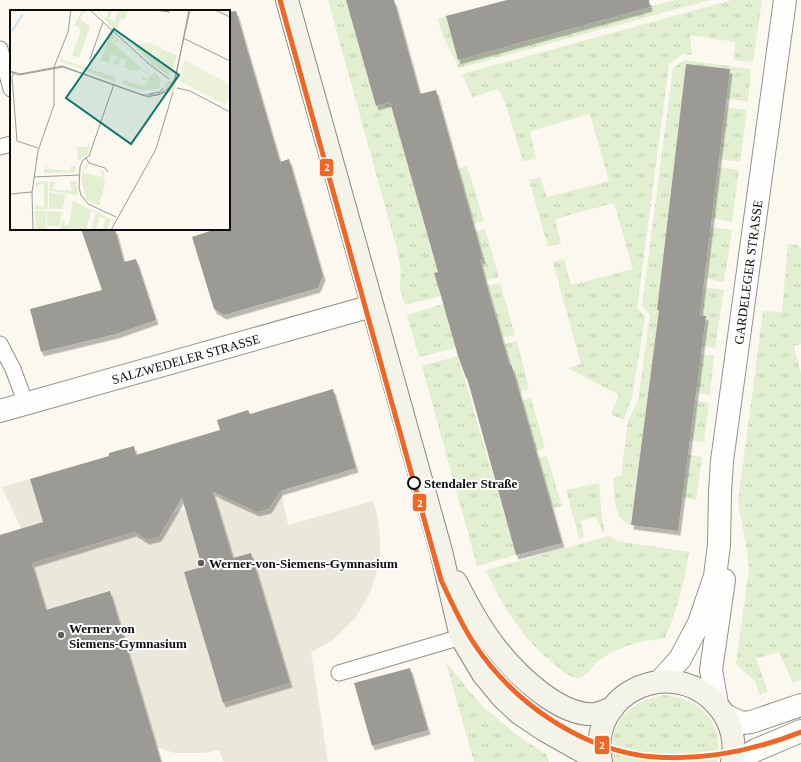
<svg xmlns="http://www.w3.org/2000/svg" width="801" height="762" viewBox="0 0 801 762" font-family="Georgia,serif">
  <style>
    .grass { fill: url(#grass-tufts) }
    .plaza { fill: #eae7db }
    .building { fill: #9c9a95; filter: url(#shadow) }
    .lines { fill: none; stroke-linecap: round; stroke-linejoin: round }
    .lane-casing { stroke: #93928e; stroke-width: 17 }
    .street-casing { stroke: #93928e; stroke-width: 24 }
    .secondary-casing { stroke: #8a8985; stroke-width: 24 }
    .lane { stroke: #fefefd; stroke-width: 15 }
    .street { stroke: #fefefd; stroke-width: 22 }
    .secondary { stroke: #f4f3e8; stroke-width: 22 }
    .tram-1-casing { stroke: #fff; stroke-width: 8 }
    .tram-1 { stroke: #f26522; stroke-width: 5 }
    .stop-dot { fill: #fff; stroke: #0c0c0c; stroke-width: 2 }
    .poi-dot { fill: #5f5f5b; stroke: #fff; stroke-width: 1.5 }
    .labels { text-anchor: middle; stroke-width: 4; stroke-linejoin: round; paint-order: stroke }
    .street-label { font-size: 13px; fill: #0c0c0c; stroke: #fff }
    .stop-label { font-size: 13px; font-weight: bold; fill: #0c0c0c; stroke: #fff; text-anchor: start }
    .poi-label { font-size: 13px; font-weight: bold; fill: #0c0c0c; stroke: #fff; text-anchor: start }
    .inset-river { fill: none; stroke: #c8e3f2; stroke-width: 2 }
    .inset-road { fill: none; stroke: #9b9a94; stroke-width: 1 }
    .view { fill: #0f766e; fill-opacity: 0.15; stroke: #0f766e; stroke-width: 2 }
    .inset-edge { fill: none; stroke: #0c0c0c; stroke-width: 2 }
    .line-badge { stroke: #fff; stroke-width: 1.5 }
    .badge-label { font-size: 11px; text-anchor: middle; font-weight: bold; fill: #fff }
  </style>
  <defs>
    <pattern id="grass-tufts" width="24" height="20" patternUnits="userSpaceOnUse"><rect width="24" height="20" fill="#e2efd0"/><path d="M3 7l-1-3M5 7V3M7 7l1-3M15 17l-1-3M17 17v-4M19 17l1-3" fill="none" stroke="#c1ccb1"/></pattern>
    <filter id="shadow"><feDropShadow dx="2.5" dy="4.5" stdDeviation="0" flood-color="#0004"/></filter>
  </defs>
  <rect width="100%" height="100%" fill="#faf8ef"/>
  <path class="grass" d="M328 0H346L376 106 390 102 438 272 435 273 441 296 405 305 400 289 401 270 398 253Z
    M675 0H710L459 68 443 37 438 19 446 16 458 60Z
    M732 0H762L753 62 734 60 735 42 690 35 692 55 683 54 669 64 637 308 645 317 632 398 623 420 611 414 619 395 568 368 581 364 553 262 564 259 571 285 633 269 614 203 555 219 561 243 548 247 529 180 540 177 547 197 609 181 590 114 530 131 536 159 523 161 505 102 498 89 472 97 462 74Z
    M684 60 751 69 748 101 726 99 686 65 657 310H659L631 525C612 519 615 494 613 478L621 476 628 421 638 401 650 315 642 306 673 68Z
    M725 107 747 110 740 162 719 159Z
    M467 166 484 221 473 224 458 169Z
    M718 167 739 170 732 222 712 218Z
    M711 227 732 230 724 282 705 278Z
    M485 229 499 277 485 280 479 260 483 259 475 232Z
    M788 244 797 245 801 249V344L794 346 801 374V680L793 683 779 652 756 658 768 692 759 694 755 681 736 664 749 568 747 550 738 502 763 311 782 312Z
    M500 283 515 335 501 338 487 286Z
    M703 287 724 290 715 348 702 346 706 316 700 315Z
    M443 304 456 348 419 357 407 315Z
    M517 341 529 389 520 392 513 366H510L503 344Z
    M700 354 714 356 710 395 696 392Z
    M458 356 516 555 477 566 422 366Z
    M531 398 545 448 536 451 522 401Z
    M695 401 709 403 704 442 690 440Z
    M688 455 702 457 696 500 682 497Z
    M547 456 562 506 552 508 538 458Z
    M599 483 602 520 605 531 602 532 596 516 580 521 585 537 579 538 566 490Z
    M609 536 617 541 689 552C684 585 678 607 665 638 640 641 617 646 597 662 592 667 588 674 582 677 575 681 565 673 560 669 526 643 503 609 486 570Z
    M446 662 481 705 518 736 547 755 549 762H474Z
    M663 695C699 697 726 724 717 762H613C606 726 628 701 663 695Z"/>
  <path class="plaza" d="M30 479 53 556 134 532 147 540 159 537 163 516 185 509 202 567 184 572 224 703 290 683 251 553 233 558 215 500 240 493 244 506 257 512 269 509 275 492 281 490 288 525 373 501 377 515 380 538V561L370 593 355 618 333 640 311 652 328 762H224L219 750 203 753H175L156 747 46 610 21 529 2 487Z"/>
  <path class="building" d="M346 0H394L420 94 436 90 483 259 480 260 487 286 510 366H512L562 543 516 555 467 378H466L458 356 441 296 434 273 438 272 390 102 376 106Z
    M507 0H649L650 7 458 60 446 16Z
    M236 11 280 162 289 159 323 276 318 288 224 315 214 309 192 237 216 229H229V12Z
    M686 64 730 69 700 315 706 316 678 531 631 525 659 310H657Z
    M81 229H115L124 262 136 259 156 320 116 334 41 352 30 309 102 290Z
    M333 389 356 468 280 491 269 509 257 512 213 492 233 558 251 553 290 683 223 703 184 572 202 567 182 498 159 537 147 540 134 532 32 563 46 610 110 591 161 762H0V535L43 522 30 479 109 456V453L134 446 136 455 220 430 217 420 248 410 250 414Z
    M410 668 428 730 372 746 354 683Z"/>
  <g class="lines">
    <defs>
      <path id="lane" d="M0 49 11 89
        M0 147 11 144
        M0 344 13 369 26 404
        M339 673 461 637"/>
      <g id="street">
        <path id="s1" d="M0 411 372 306"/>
        <path id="s2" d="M660 681 680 659 699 623 715 576 719 545 720 492 722 461 785 0"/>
        <path d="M717 704 711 670 724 580"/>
        <path d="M725 715 742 723 751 722 801 705"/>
        <path d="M735 762 756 750 801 731"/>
      </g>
      <path id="secondary" d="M287 0 441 551 461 637 483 674 502 697 519 713 546 731 601 762
        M456 582C468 605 480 628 496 648 516 674 560 717 595 714 601 713 607 710 613 708
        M601 762C586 691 677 651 721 710 732 724 736 744 732 762"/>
    </defs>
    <use href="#lane" class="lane-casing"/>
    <use href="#street" class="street-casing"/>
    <use href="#secondary" class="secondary-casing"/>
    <use href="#lane" class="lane"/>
    <use href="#street" class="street"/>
    <use href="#secondary" class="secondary"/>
    <defs>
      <path id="tram-1" d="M280 0 441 580C451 601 460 622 473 642 511 700 575 746 644 756 697 762 752 751 801 732"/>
    </defs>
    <use href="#tram-1" class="tram-1-casing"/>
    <use href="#tram-1" class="tram-1"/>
  </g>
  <circle class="stop-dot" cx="414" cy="483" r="6"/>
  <g class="poi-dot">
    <circle cx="201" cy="563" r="4"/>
    <circle cx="61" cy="635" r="4"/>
  </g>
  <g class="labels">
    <g class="street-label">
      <text dy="5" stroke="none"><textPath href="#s2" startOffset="426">GARDELEGER STRASSE</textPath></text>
      <text dy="5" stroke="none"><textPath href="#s1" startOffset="193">SALZWEDELER STRASSE</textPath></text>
    </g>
    <g class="stop-label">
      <text x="424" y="488">Stendaler Straße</text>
    </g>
    <g class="poi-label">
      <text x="209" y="568">Werner-von-Siemens-Gymnasium</text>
      <text x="69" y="633">Werner von<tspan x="69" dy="15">Siemens-Gymnasium</tspan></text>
    </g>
  </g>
  <g transform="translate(10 10)">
    <rect width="220" height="220" fill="#faf8ef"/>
    <path d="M86 0 96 9 99 0H102L100 9 104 11 103 18ZM108 0H118L115 9 110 10 106 20 103 18ZM72 1H76L70 7 71 10 80 16 69 48 62 45 71 20 66 15 63 17ZM101 22 106 27 101 31 102 33 107 28 109 30 103 33 139 65 130 59 122 61 112 56H115L117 50 110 48 108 53 110 56 103 53 108 47 101 44 99 50 101 53 94 51 90 53ZM136 33 133 41 150 47 152 40 167 45 162 61 158 62 161 64 157 65 143 55 124 35ZM53 45V50L105 67 106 72 50 51ZM145 62 151 69 149 79 134 80 137 71 132 69 133 66 137 70ZM114 70 135 77 133 81 113 74ZM154.5 76a5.5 5.5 0 1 1 11 0a5.5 5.5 0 1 1-11 0ZM78 133 80 134 77 144 68 151 67 137H77ZM36 153 37 159 60 161 61 156 66 157 65 162 34 163ZM75 155H78L77 159H74L73 163 92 167 91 160 94 161V168L85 169H94L95 173 89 196 75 189 76 188 71 167 73 166 72 162ZM38 171V199L25 200V194L34 198V173L25 177 26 172ZM60 171H66L68 185 39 181V172H46L42 179 62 181ZM63 191 101 209 97 220H93L95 208 89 207 86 220H81L86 203 81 201 76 220H71L74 208 62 219 65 220H50L52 210 55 211 54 215H59ZM25 201H36V220H26ZM37 201 52 202 49 216H37Z" fill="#e2efd0"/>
    <path d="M39 182 56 185 52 199H39ZM65 206 74 208 71 220 62 219Z" fill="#e2efd0"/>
    <path d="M136 32 153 38 150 47 133 41ZM175 50 220 75V86L215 95 170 71Z" fill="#ecf2da"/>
    <path class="inset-river" d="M2 21 12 5"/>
    <path class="inset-road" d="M80 0 139 54 159 69M144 0 160 2M205 0 220 7M173 28 220 51M80 49 93 12M0 61 10 64 52 56 138 87 157 82M0 62 9 65 53 57 132 85H148L159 78 165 68 180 0M4 63 2 67 7 131 28 138M165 71 179 0M104 74 79 146 73 150 70 157 69 178 71 185 78 194 106 207M167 78 180 81 220 102M139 84 150 82 153 78M76 148 79 153 95 158 98 162M24 167 69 165M0 184 22 182M23 220 22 182 28 141 44 95V57L58 22 61 0M101 220 146 139 163 82"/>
    <path class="view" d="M104 19 169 65 121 134 56 88Z"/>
    <rect width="220" height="220" class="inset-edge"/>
  </g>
  <g class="line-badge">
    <rect x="319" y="158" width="15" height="19" rx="4" fill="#f26522"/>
    <rect x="412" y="493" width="15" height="19" rx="4" fill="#f26522"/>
    <rect x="594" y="735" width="16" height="20" rx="4" fill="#f26522"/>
  </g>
  <g class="badge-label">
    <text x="327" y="171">2</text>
    <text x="420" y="507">2</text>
    <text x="602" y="749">2</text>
  </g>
</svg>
